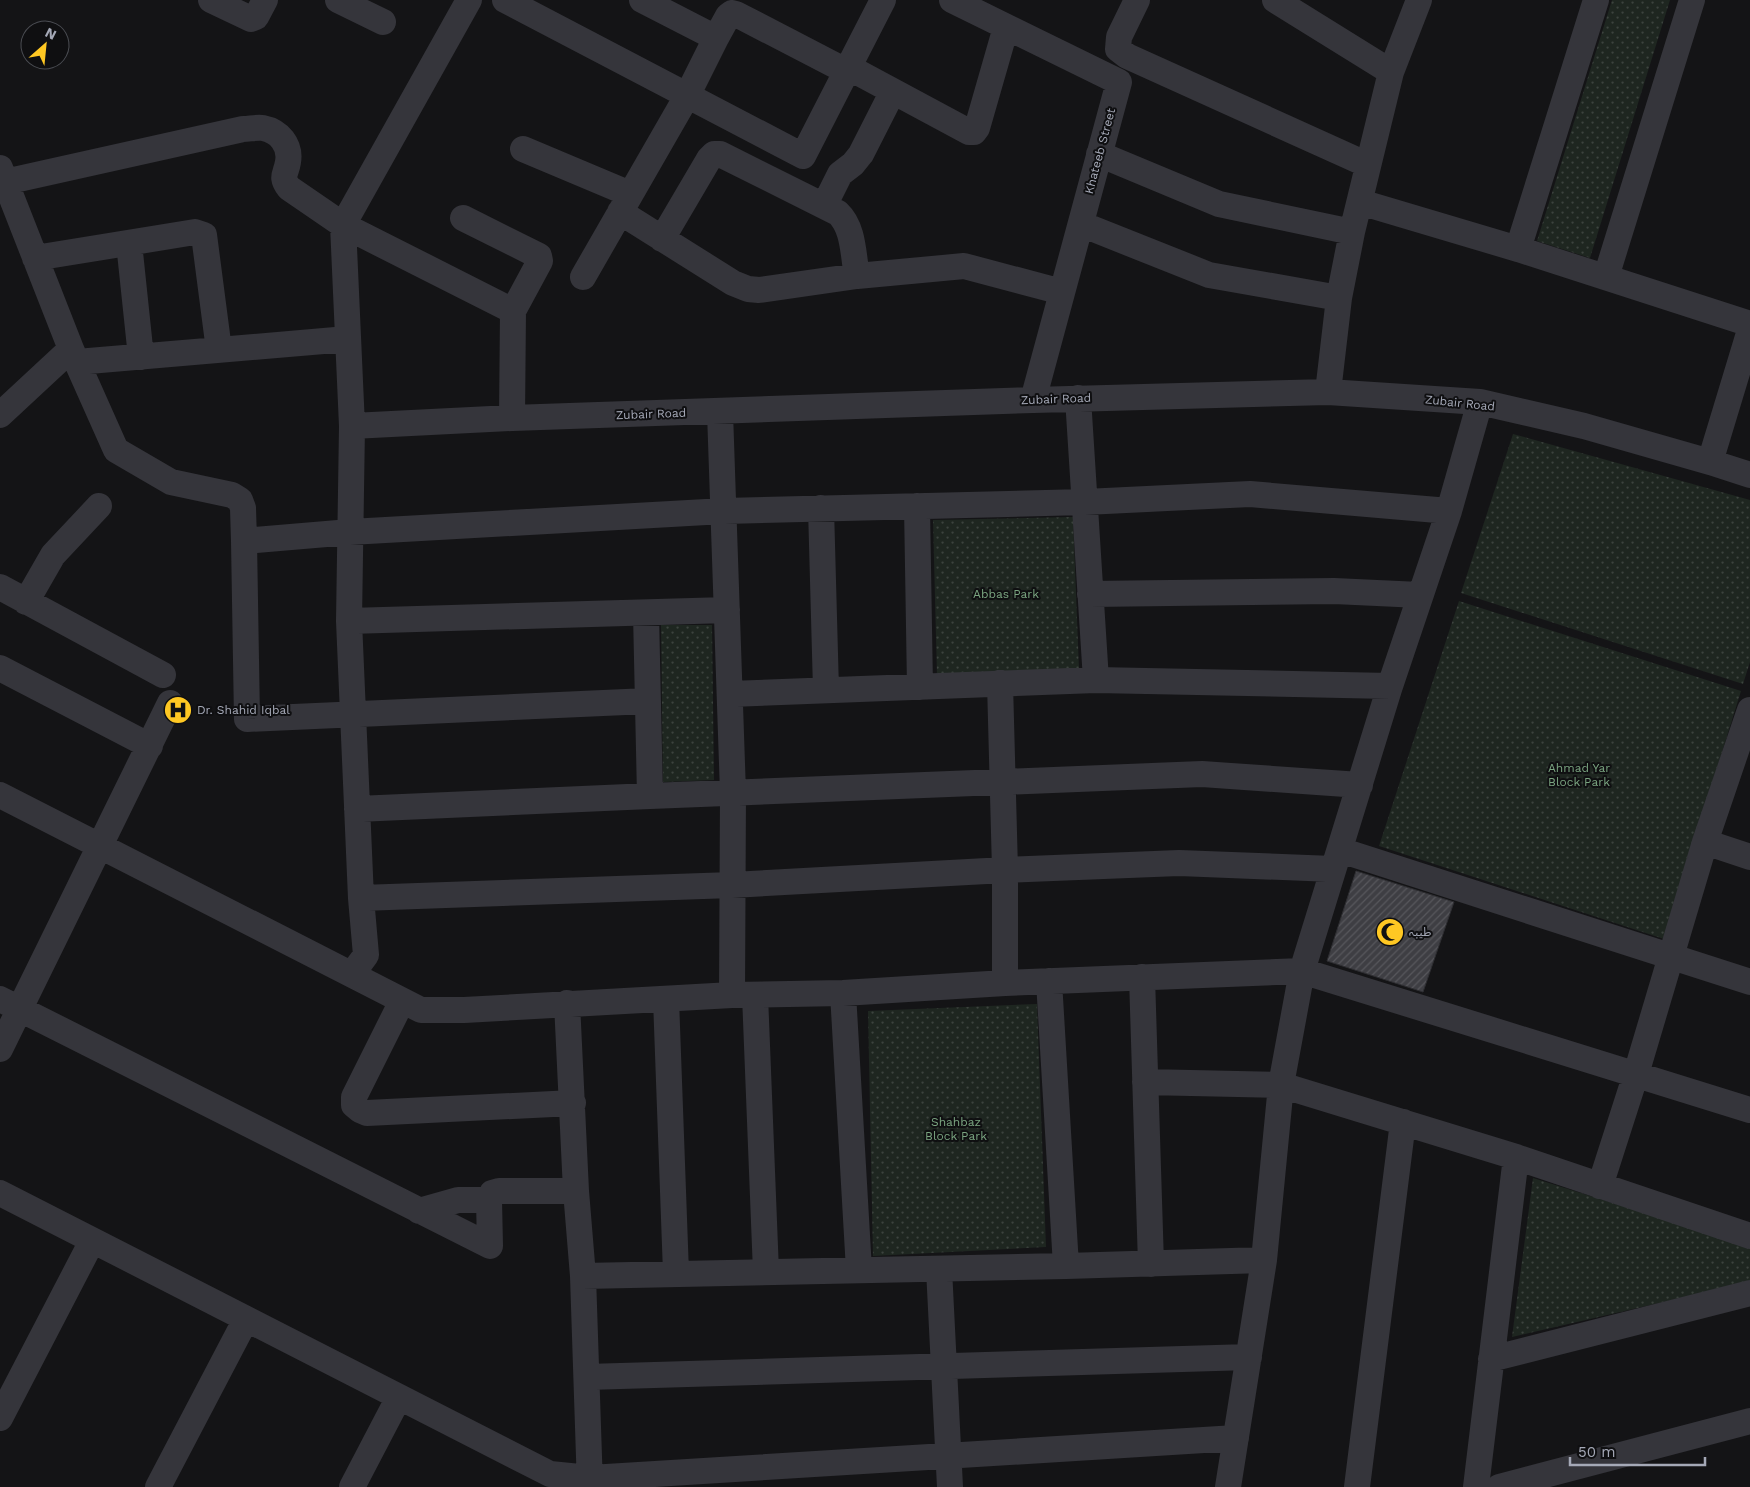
<svg xmlns="http://www.w3.org/2000/svg" width="1750" height="1487" viewBox="0 0 1750 1487" font-family="'Work Sans','Noto Sans Arabic',sans-serif">
  <style>
    .park { fill: url(#park-dots) }
    .building { fill: url(#building-hatch); stroke: #2e2e32 }
    .lines { fill: none; stroke-linecap: round; stroke-linejoin: round }
    .minor { stroke: #35353b; stroke-width: 26 }
    .labels { text-anchor: middle; stroke-width: 4; stroke-linejoin: round; paint-order: stroke }
    .street-label { font-size: 12px; fill: #a5a9b7; stroke: #0f0f11 }
    .park-label { font-size: 12px; fill: #7aa480; stroke: #0f0f11 }
    .poi-label { font-size: 12px; fill: #a5a9b7; stroke: #0f0f11; text-anchor: start }
  </style>
  <defs>
    <pattern id="park-dots" width="8" height="8" patternUnits="userSpaceOnUse" patternTransform="scale(1.25)"><rect width="8" height="8" fill="#1e2620"/><path d="M2 2h.1M6 6h.1" fill="none" stroke="#3c433e" stroke-width="1.8" stroke-linecap="round"/></pattern>
    <pattern id="building-hatch" width="6" height="6" patternUnits="userSpaceOnUse" patternTransform="scale(1.25)"><rect width="6" height="6" fill="#3e3e43"/><path d="M-1 1l2-2M0 6l6-6M5 7l2-2" fill="none" stroke="#57575c"/></pattern>
  </defs>
  <rect width="100%" height="100%" fill="#141416"/>
  <path class="park" d="M1612 0H1670L1590 258 1537 241Z
    M1513 434 1750 500V662L1743 684 1461 593Z
    M1073 517 1079 669 937 676 933 520Z
    M1459 601 1741 691 1664 939 1379 846Z
    M661 625H712L714 780 663 782Z
    M1037 1004 1046 1247 873 1256 868 1011Z
    M1533 1178 1750 1246V1282L1512 1337Z"/>
  <path class="building" d="M1356 871 1454 902 1423 992 1327 961Z"/>
  <g class="lines">
    <path class="minor" d="M211 0 251 19 256 17 265 0
      M338 0 383 22
      M505 0 803 156 883 0
      M642 0 716 38 728 16 732 13 736 14 846 71
      M952 0 1119 82 1033 400
      M1137 0 1119 37 1118 49 1127 56 1368 165
      M1275 0 1391 72
      M848 67 969 132H974L977 128 1006 27
      M523 149 630 194
      M1099 154 1219 204 1352 232
      M0 168 71 349 0 415
      M5 182 243 129C249 129 257 127 263 128 279 131 291 145 288 162 286 175 280 176 289 188L343 225 513 311
      M1360 202 1518 249 1750 324
      M824 206 840 174 853 164 861 154 893 91
      M620 212 733 283 748 289 759 290 857 276 964 266 1062 292
      M463 218 539 256 540 261 513 311 512 418
      M1081 224 1209 275 1339 298
      M662 239 709 159 714 154H720L838 213C854 228 853 255 857 276
      M129 243 141 357
      M1518 249 1596 0
      M35 258 195 232 204 235 219 350
      M583 277 687 96 716 38
      M1606 277 1692 0
      M71 349 116 450 171 482 232 495 240 500 243 508 244 541 247 719 648 701
      M77 362 347 339
      M1328 392 1339 298 1352 232 1391 72 1419 0
      M1078 398 1096 680
      M720 412 733 793 732 995
      M352 426 512 418 1033 400 1328 392 1480 402 1584 426 1710 462 1750 475
      M1710 462 1750 330
      M917 506 920 687
      M821 508 826 690
      M244 541 350 532 724 511 1085 502 1250 494 1449 511
      M0 587 163 675
      M1090 594 1334 591 1420 595
      M26 602 53 555 99 506
      M646 613 650 796
      M349 621 727 610
      M0 668 150 746
      M1000 683 1005 870V983
      M730 694 1096 680 1390 686
      M0 795 421 1010H464L732 995 843 993 1005 983 1302 971 1750 1110
      M357 809 650 796 1202 774 1360 785
      M1705 842 1750 857
      M1340 850 1750 982
      M361 898 732 885 1005 870 1179 863 1333 869
      M352 974 366 955 361 898 349 621 352 426 343 225 469 0
      M1142 977 1151 1264
      M1049 981 1066 1266
      M843 993 859 1270
      M755 995 766 1272
      M0 999 490 1246 489 1200 492 1193 499 1191H576
      M666 999 676 1273
      M402 1001 354 1097V1105L360 1110 367 1113 573 1103
      M567 1003 576 1191 583 1276 590 1487
      M0 1049 170 703
      M1145 1082 1281 1085 1516 1157 1750 1236
      M1600 1186 1636 1074 1705 842 1750 710
      M0 1193 550 1474 590 1478 1236 1438
      M419 1211 458 1200H489
      M939 1269 950 1487
      M583 1276 1066 1266 1264 1260
      M1491 1359 1750 1293
      M587 1377 1249 1357
      M0 1418 92 1241
      M158 1487 246 1319
      M352 1487 399 1397
      M1228 1487 1264 1260 1281 1085 1302 971 1390 686 1449 511 1480 402
      M1357 1487 1403 1122
      M1476 1487 1516 1157
      M1499 1487 1750 1421"/>
  </g>
  <defs>
    <symbol id="hospital-disc" viewBox="-11 -11 22 22"><circle r="9.5" fill="#ffc823" stroke="#0f0f11"/><path d="M-5-5h3v3.5h4V-5h3V5h-3V1.5h-4V5h-3Z" fill="#111"/></symbol>
    <symbol id="mosque-disc" viewBox="-11 -11 22 22"><circle r="9.5" fill="#ffc823" stroke="#0f0f11"/><path d="M3.5-4.9A6 6 0 1 0 3.5 4.9A5 5 0 1 1 3.5-4.9Z" fill="#111"/></symbol>
  </defs>
  <g fill-rule="evenodd">
    <use href="#hospital-disc" x="162" y="694" width="32" height="32"/>
    <use href="#mosque-disc" x="1374" y="916" width="32" height="32"/>
  </g>
  <g class="labels">
    <g class="street-label">
      <text transform="translate(1100 151) rotate(-75)" y="4">Khateeb Street</text>
      <text transform="translate(1056 399) rotate(-2)" y="4">Zubair Road</text>
      <text transform="translate(1460 403) rotate(6)" y="4">Zubair Road</text>
      <text transform="translate(651 414) rotate(-2)" y="4">Zubair Road</text>
    </g>
    <g class="park-label">
      <text x="1006" y="598">Abbas Park</text>
      <text x="1579" y="772">Ahmad Yar<tspan x="1579" dy="14">Block Park</tspan></text>
      <text x="956" y="1126">Shahbaz<tspan x="956" dy="14">Block Park</tspan></text>
    </g>
    <g class="poi-label">
      <text x="197" y="714">Dr. Shahid Iqbal</text>
      <text x="1409" y="936">طیبہ</text>
    </g>
  </g>
  <g transform="translate(45 45) rotate(27)"><circle r="24" fill="#0f0f11" stroke="#4b4d53"/>
  <path d="M0-4L9 19L0 12L-9 19Z" fill="#ffc823"/>
  <text y="-8" font-size="14" font-weight="bold" text-anchor="middle" fill="#a5a9b7">N</text>
  </g>
  <path d="M1570 1457v8h135v-8" fill="none" stroke="#a5a9b7" stroke-width="2.5"/>
  <text x="1578" y="1457" font-size="15" fill="#a5a9b7" stroke="#0f0f11" stroke-width="4" paint-order="stroke">50 m</text>
</svg>
